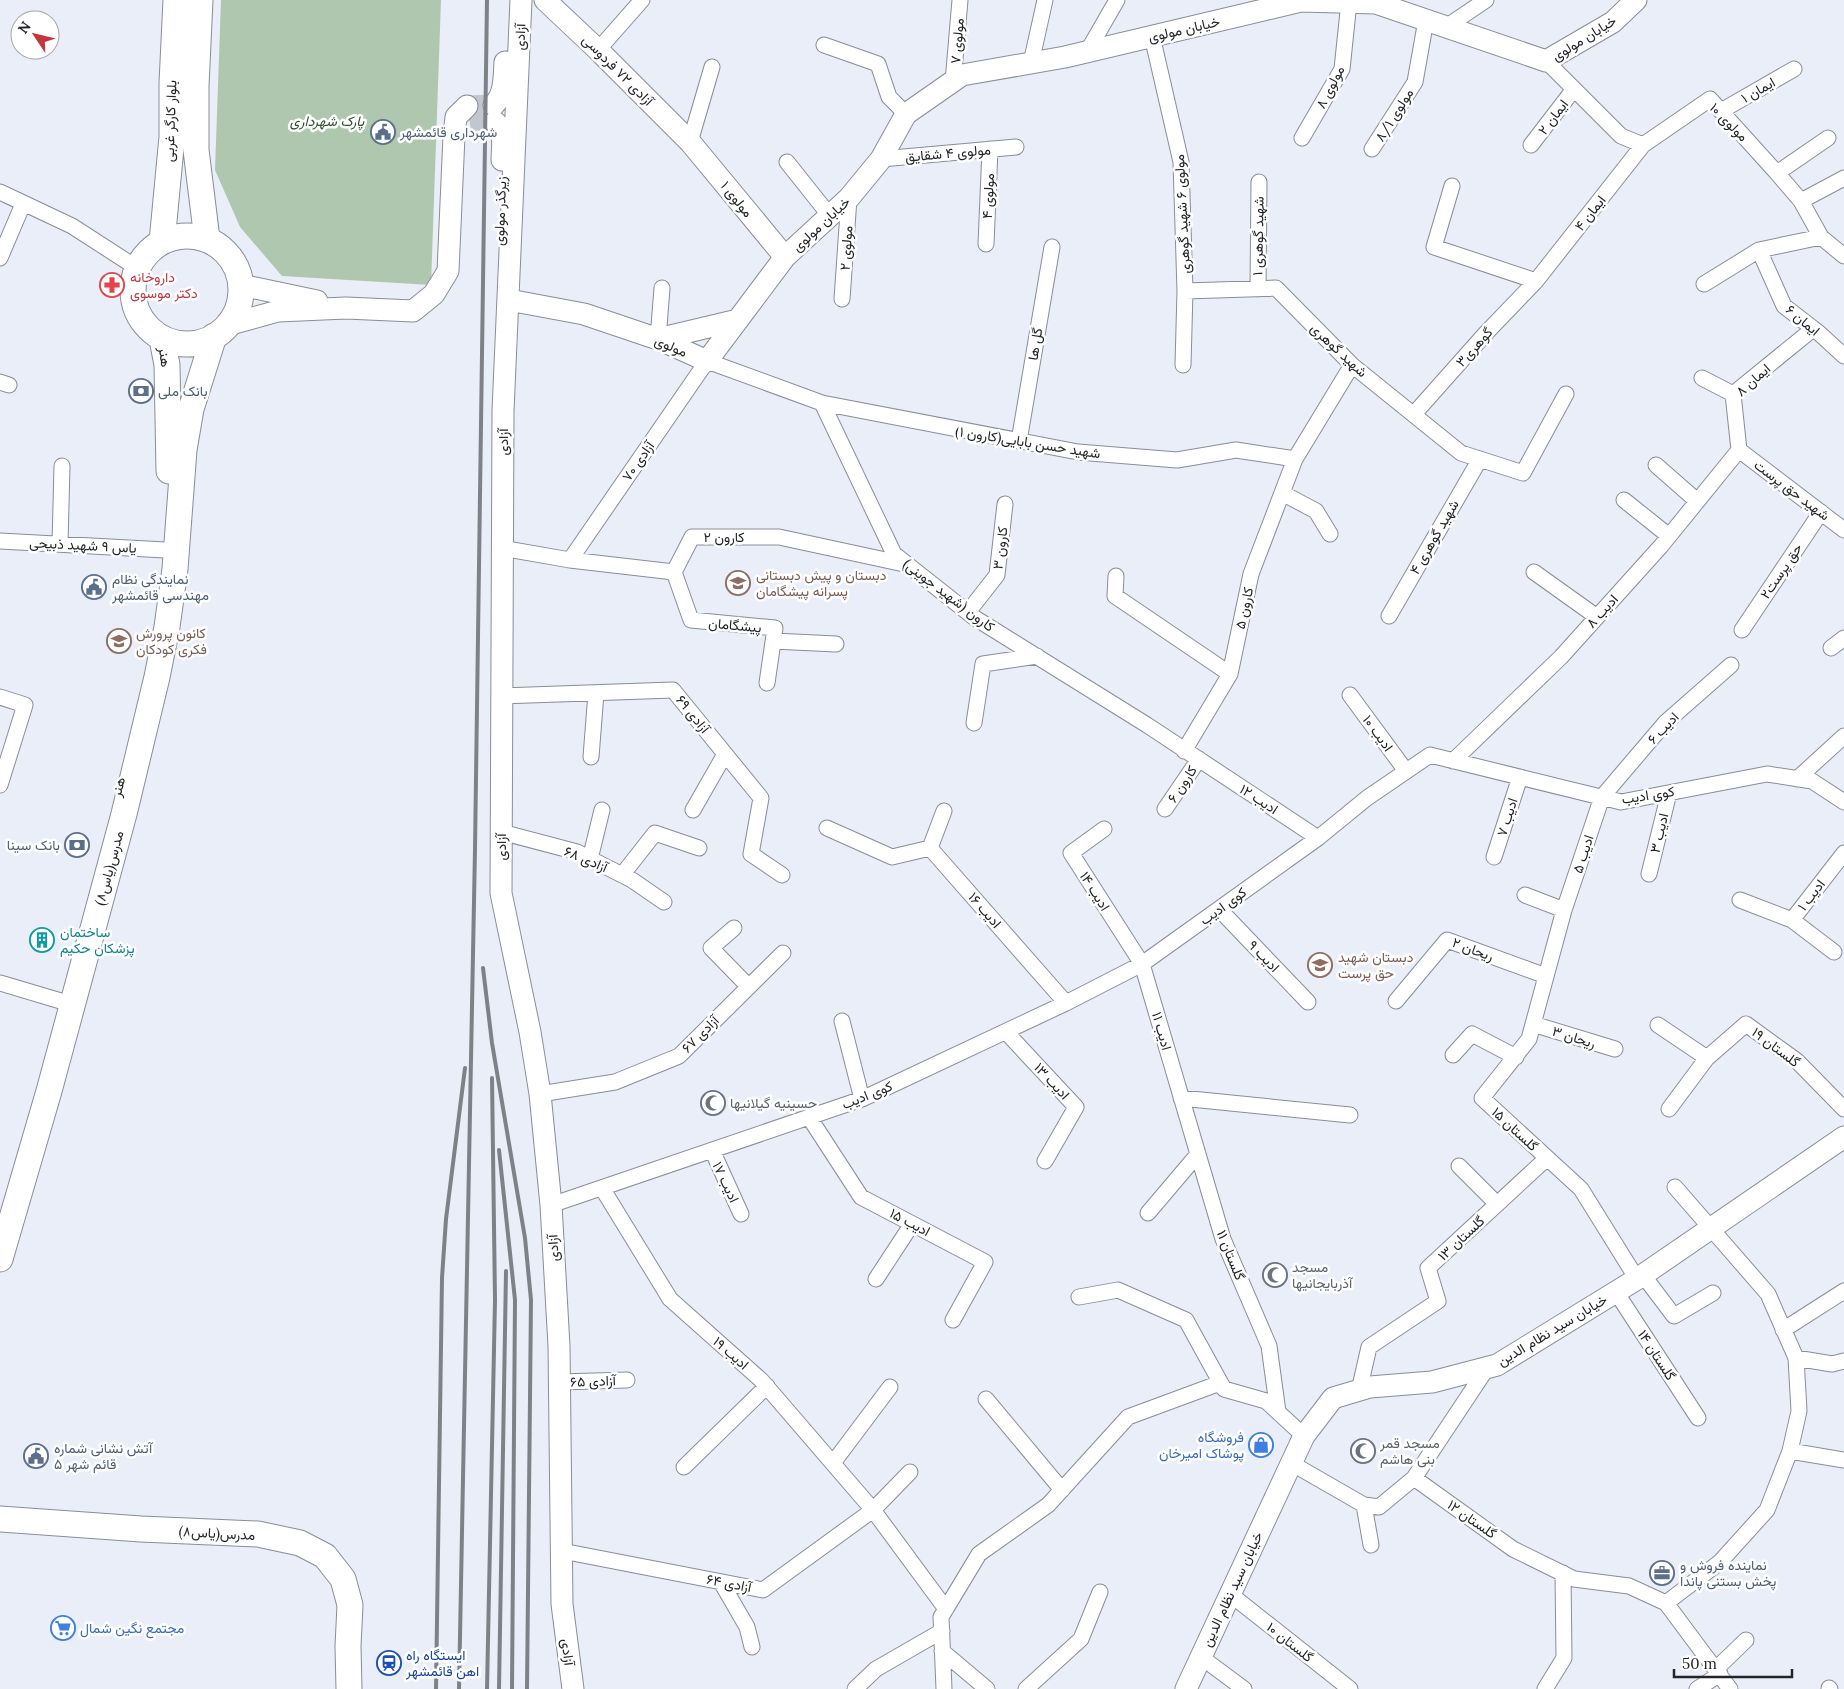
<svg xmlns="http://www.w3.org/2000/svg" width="1844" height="1689" viewBox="0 0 1844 1689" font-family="Lora,Vazirmatn,serif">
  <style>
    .green { fill: #afc7af }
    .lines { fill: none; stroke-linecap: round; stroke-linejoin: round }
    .secondary-tunnel { stroke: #c2c6ce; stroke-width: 21; stroke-dasharray: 21 11; stroke-linecap: butt }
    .street-casing { stroke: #898d96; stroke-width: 17 }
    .secondary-casing { stroke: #898d96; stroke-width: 23 }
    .primary-casing { stroke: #898d96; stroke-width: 27 }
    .street { stroke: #fff; stroke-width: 15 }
    .secondary { stroke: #fff; stroke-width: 21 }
    .primary { stroke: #fff; stroke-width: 25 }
    .rail { stroke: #7e8187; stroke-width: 4 }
    .labels { text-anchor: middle; stroke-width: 5; stroke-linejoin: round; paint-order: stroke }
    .street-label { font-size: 14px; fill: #222428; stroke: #fff }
    .park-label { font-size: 14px; font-style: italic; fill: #2a522d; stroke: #fff }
    .service-label { font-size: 14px; fill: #4e5e75; stroke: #fff; text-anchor: start }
    .health-label { font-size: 14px; fill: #be3a42; stroke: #fff; text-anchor: start }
    .education-label { font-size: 14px; fill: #785e54; stroke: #fff; text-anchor: start }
    .culture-label { font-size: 14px; fill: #0d838f; stroke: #fff; text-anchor: start }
    .worship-label { font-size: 14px; fill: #5b616d; stroke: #fff; text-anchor: start }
    .shop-label { font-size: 14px; fill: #366cbe; stroke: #fff; text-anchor: end }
    .transit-label { font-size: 14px; fill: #164399; stroke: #fff; text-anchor: start }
  </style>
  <rect width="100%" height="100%" fill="#eaeef8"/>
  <path class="green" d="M221 0H441L431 285 282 276 240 227 215 170Z"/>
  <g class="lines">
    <path class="secondary-tunnel" d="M467 106 494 105
      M470 124 480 122H495"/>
    <defs>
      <path id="street" d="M1446 27 1486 0
        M1152 36 1181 162 1185 291 1183 365
        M824 45 878 64 889 97 906 114
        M598 50 642 0
        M1087 52 1117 0
        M1546 61 1621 136 1643 145 1710 99 1777 173 1801 201 1821 237 1844 256
        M1031 63 1045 0
        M953 82 960 0
        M1721 111 1794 69
        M1302 138 1342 69 1349 2
        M690 142 712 67
        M1531 145 1574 89
        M1372 149 1415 82 1426 20
        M881 159 1016 147
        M787 162 830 216
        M1777 173 1828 138
        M1452 186 1434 247 1536 281
        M0 192 72 226 137 268
        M1801 201 1844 178
        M1821 237 1759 250 1784 306 1819 333 1844 356
        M986 244 990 149
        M0 258 23 204
        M1704 284 1759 250
        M1258 289 1259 182
        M1185 291 1276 288 1352 365 1461 453 1523 473 1566 394
        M842 299 849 198
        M658 339 662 288
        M1702 378 1733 394
        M0 382 9 385
        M822 403 1078 452 1177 460 1236 450 1295 459
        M1414 414 1486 333 1536 281 1643 145
        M1019 441 1052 247
        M1739 450 1733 394 1813 329
        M1739 450 1844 530
        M1656 465 1697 501
        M1282 493 1316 511 1330 534
        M1624 500 1669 536
        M0 541 165 550
        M60 544 62 466
        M501 548 570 560 674 572 692 537H779L904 564
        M570 560 707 361 822 403 894 554 975 618 1147 725 1318 838
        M674 572 691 620 775 628 767 683
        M1534 572 1597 617
        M1116 576 1115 596 1230 674
        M968 612 997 575 1005 504
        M1389 616 1480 459
        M1742 630 1821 512
        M773 641 836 644
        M1831 648 1844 638
        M1350 695 1406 771
        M502 696 673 690 761 798 751 854 782 875
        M0 697 25 705 0 785
        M974 723 983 664 1037 656
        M1184 751 1230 674 1251 574 1295 459 1352 365
        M591 757 596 693
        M1453 761 1561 657 1661 546 1739 450
        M1797 779 1844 736
        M1165 809 1199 759
        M693 810 725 754
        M944 811 930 848 1066 1003
        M827 828 892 857 930 848
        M1104 829 1071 853 1142 964 1223 1239 1269 1346 1278 1412
        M501 832 577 852 632 880 664 902
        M1494 857 1520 777
        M590 859 602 810
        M1649 874 1669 793
        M622 875 655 833 699 848
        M1525 895 1564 910
        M1740 900 1792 920
        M1219 909 1308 1002
        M734 928 711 948 749 987
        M1834 952 1792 920 1844 853
        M0 983 64 1002
        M1396 1001 1447 940 1546 976
        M842 1021 862 1099
        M1533 1024 1615 1049
        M1658 1025 1707 1058
        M1006 1032 1076 1107 1045 1161
        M1453 1055 1472 1034 1516 1057
        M540 1094 615 1082 679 1056 783 953
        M1181 1098 1350 1115
        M1669 1109 1707 1058 1746 1024 1797 1061 1844 1109
        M809 1117 861 1197 985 1262 953 1320
        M712 1150 741 1214
        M1459 1166 1497 1204
        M602 1188 670 1299 761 1380 873 1510 946 1609
        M551 1205 862 1099 1066 1003 1142 964 1318 838 1367 798 1430 755 1621 802 1767 774 1812 781 1844 802
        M1148 1213 1198 1154
        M1643 1275 1674 1316 1713 1293
        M876 1279 912 1224
        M1637 1279 1581 1189 1482 1098 1529 1039 1564 910 1602 797 1665 723 1731 665
        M1616 1292 1698 1418
        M1079 1297 1118 1290 1186 1320 1224 1389 1266 1401 1304 1436
        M1783 1330 1844 1291
        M1796 1358 1832 1364 1844 1361
        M560 1382 627 1380
        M1359 1391 1369 1347 1438 1301 1428 1268 1547 1158
        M986 1399 1062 1490
        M1790 1451 1844 1460
        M833 1463 890 1387
        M1291 1463 1364 1505 1379 1507 1414 1478 1513 1549 1574 1579 1629 1586 1666 1603 1730 1689
        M684 1467 767 1386
        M1414 1478 1487 1368
        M1364 1505 1371 1545
        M562 1551 763 1590 873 1510 910 1472
        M721 1582 747 1627 752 1647
        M1230 1594 1350 1689
        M1666 1603 1720 1562 1767 1510 1790 1451 1799 1411 1796 1358 1768 1294 1675 1187
        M942 1651 987 1689
        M1201 1657 1244 1689
        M1716 1669 1746 1640
        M1829 1688 1830 1689
        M855 1689 876 1669 942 1631
        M944 1689 941 1617 979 1554 1048 1505 1128 1417 1220 1383
        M1026 1689 1081 1639 1100 1592
        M1545 1689 1564 1658 1563 1573
        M1697 1689 1720 1674"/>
      <path id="secondary" d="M521 0 503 411 501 893 530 1032 540 1094 551 1205 559 1346 562 1604 573 1689
        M545 0 598 50 690 142 785 257
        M494 105C505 93 504 78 505 62
        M495 122C506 131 502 148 502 160
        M241 285 317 301
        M509 300 584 314 658 339 707 361 785 257 849 198 881 159 906 114 962 75 1065 57 1301 1 1376 3 1546 61 1613 22 1636 0
        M231 324 278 311 346 308 413 311 434 294 448 271 454 136 456 117 467 106
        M658 339 738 320
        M1186 1689 1304 1436 1333 1398 1370 1387 1432 1382 1497 1365 1637 1279 1844 1137"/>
      <path id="primary" d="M200 0 196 86V150L207 239
        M133 290a54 54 0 1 1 108 0a54 54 0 1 1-108 0Z
        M162 242 172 137V83L176 0
        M162 339 167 365 169 471
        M0 1259 49 1091 124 814 157 677 167 627 175 569 184 450 191 409 214 336
        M0 1519 141 1529 258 1534 300 1543 325 1556 343 1579 350 1605 348 1646 349 1689"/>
    </defs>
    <use href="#street" class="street-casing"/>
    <use href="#secondary" class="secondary-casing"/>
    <use href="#primary" class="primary-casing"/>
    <use href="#street" class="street"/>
    <use href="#secondary" class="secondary"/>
    <use href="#primary" class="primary"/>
    <path class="rail" d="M483 968 492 1043 525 1238 531 1300 527 1689
      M499 1150 515 1300 512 1689
      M436 1689 442 1278 446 1219 465 1068
      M459 1689 475 849 487 0
      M487 1689 495 1300 492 1078
      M499 1689 506 1271"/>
  </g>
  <defs>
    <symbol id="civic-ring" viewBox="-11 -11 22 22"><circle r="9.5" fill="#fff" stroke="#5c6f8a" stroke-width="1.5"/><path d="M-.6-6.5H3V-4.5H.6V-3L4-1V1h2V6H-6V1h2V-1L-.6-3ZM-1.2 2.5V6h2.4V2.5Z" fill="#5c6f8a"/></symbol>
    <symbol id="pharmacy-ring" viewBox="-11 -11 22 22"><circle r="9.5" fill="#fff" stroke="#e0444e" stroke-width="1.5"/><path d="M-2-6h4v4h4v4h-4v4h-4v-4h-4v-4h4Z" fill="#e0444e"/></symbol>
    <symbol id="bank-ring" viewBox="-11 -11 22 22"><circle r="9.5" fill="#fff" stroke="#5c6f8a" stroke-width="1.5"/><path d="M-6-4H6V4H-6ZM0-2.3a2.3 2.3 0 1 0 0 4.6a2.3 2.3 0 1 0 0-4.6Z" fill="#5c6f8a"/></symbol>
    <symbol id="school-ring" viewBox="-11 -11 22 22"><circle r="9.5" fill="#fff" stroke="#8d6e63" stroke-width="1.5"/><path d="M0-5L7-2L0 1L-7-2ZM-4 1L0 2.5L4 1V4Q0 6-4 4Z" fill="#8d6e63"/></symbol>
    <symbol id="building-ring" viewBox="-11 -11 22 22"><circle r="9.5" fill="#fff" stroke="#0f9aa8" stroke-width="1.5"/><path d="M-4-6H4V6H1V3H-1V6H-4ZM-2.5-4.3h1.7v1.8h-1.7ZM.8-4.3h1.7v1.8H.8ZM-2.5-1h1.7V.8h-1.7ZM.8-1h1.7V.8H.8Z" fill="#0f9aa8"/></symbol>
    <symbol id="mosque-ring" viewBox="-11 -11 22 22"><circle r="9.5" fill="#fff" stroke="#6b7280" stroke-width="1.5"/><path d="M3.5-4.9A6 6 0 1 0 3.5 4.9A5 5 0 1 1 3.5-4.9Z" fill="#6b7280"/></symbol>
    <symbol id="shop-ring" viewBox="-11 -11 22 22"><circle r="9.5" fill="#fff" stroke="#3f7fe0" stroke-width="1.5"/><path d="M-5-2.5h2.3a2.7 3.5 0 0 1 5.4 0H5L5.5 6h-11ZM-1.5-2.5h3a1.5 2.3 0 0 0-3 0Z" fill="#3f7fe0"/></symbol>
    <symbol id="office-ring" viewBox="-11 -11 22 22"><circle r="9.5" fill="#fff" stroke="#5c6f8a" stroke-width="1.5"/><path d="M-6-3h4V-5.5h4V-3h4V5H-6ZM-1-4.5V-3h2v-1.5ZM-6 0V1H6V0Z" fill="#5c6f8a"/></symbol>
    <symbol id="supermarket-ring" viewBox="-11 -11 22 22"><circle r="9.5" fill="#fff" stroke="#3f7fe0" stroke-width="1.5"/><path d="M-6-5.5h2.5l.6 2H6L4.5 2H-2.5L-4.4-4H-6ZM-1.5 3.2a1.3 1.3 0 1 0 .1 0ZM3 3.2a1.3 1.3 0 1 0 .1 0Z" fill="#3f7fe0"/></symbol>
    <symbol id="station-ring" viewBox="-11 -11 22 22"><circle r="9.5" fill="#fff" stroke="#1a4fb4" stroke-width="1.5"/><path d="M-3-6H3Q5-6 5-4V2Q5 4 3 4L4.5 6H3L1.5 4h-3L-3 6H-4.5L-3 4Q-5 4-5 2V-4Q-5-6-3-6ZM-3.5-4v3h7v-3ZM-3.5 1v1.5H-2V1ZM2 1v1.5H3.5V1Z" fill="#1a4fb4"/></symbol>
  </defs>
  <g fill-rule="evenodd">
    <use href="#civic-ring" x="369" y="118" width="28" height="28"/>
    <use href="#pharmacy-ring" x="98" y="271" width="28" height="28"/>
    <use href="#bank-ring" x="127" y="377" width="28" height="28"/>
    <use href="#school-ring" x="724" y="569" width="28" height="28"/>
    <use href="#civic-ring" x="80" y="573" width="28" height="28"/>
    <use href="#school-ring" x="105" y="627" width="28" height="28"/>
    <use href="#bank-ring" x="63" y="831" width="28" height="28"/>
    <use href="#building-ring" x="28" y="926" width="28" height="28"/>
    <use href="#school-ring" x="1306" y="951" width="28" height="28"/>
    <use href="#mosque-ring" x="699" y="1089" width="28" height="28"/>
    <use href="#mosque-ring" x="1261" y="1261" width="28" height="28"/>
    <use href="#shop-ring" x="1247" y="1431" width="28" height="28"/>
    <use href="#mosque-ring" x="1349" y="1437" width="28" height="28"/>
    <use href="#civic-ring" x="22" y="1442" width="28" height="28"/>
    <use href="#office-ring" x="1648" y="1559" width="28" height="28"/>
    <use href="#supermarket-ring" x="49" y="1614" width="28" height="28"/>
    <use href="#station-ring" x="375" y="1649" width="28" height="28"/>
  </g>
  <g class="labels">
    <g class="street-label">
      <text transform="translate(1184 29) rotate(-13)" y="5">خیابان مولوی</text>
      <text transform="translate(520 37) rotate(-88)" y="5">آزادی</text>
      <text transform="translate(1584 38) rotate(-32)" y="5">خیابان مولوی</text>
      <text transform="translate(957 41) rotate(-85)" y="5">مولوی ۷</text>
      <text transform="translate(618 70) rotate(45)" y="5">آزادی ۷۲ فردوسی</text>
      <text transform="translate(1330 87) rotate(-63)" y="5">مولوی ۸</text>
      <text transform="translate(1758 90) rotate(-30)" y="5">ایمان ۱</text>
      <text transform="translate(1394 115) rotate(-58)" y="5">مولوی ۸/۱</text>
      <text transform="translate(1553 117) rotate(-53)" y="5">ایمان ۲</text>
      <text transform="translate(170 121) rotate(-88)" y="5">بلوار کارگر غربی</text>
      <text transform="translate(1729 122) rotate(45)" y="5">مولوی ۱۰</text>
      <text transform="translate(948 153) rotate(-5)" y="5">مولوی ۴ شقایق</text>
      <text transform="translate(988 196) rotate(-87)" y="5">مولوی ۴</text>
      <text transform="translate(737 199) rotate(51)" y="5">مولوی ۱</text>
      <text transform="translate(500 211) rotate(-88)" y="5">زیرگذر مولوی</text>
      <text transform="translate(1590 213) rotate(-52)" y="5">ایمان ۴</text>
      <text transform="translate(1182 214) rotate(-93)" y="5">مولوی ۶ شهید گوهری</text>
      <text transform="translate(821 224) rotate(-43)" y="5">خیابان مولوی</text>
      <text transform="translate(1258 236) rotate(-89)" y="5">شهید گوهری ۱</text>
      <text transform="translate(846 248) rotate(-86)" y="5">مولوی ۲</text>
      <text transform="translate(1803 320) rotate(40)" y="5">ایمان ۶</text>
      <text transform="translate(1035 344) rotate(-81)" y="5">گل ها</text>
      <text transform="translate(671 346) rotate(23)" y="5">مولوی</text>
      <text transform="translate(1474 347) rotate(-48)" y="5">گوهری۳</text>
      <text transform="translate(1339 350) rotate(43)" y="5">شهید گوهری</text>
      <text transform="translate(165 357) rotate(82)" y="5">هنر</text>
      <text transform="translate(1753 380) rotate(-42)" y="5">ایمان ۸</text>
      <text transform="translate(503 442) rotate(-90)" y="5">آزادی</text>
      <text transform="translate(1028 442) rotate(9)" y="5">شهید حسن بابایی(کارون ۱)</text>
      <text transform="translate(638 461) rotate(-55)" y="5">آزادی ۷۰</text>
      <text transform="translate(1792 490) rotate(37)" y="5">شهید حق پرست</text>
      <text x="724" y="542">کارون ۲</text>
      <text transform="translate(1434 537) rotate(-60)" y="5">شهید گوهری ۴</text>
      <text transform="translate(83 545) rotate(3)" y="5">یاس ۹ شهید ذبیحی</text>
      <text transform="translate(1000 548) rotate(-83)" y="5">کارون ۳</text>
      <text transform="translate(1781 571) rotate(-56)" y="5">حق پرست۲</text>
      <text transform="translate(949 595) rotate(37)" y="5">کارون (شهید جوینی)</text>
      <text transform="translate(1244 608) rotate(-78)" y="5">کارون ۵</text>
      <text transform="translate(1602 611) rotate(-48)" y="5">ادیب ۸</text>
      <text transform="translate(735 625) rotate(5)" y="5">پیشگامان</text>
      <text transform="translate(693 714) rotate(51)" y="5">آزادی ۶۹</text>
      <text transform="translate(1663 728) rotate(-46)" y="5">ادیب ۶</text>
      <text transform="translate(1378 733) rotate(54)" y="5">ادیب ۱۰</text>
      <text transform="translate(1182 784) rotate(-56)" y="5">کارون ۶</text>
      <text transform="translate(118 787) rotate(-76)" y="5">هنر</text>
      <text transform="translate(1648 795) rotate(-9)" y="5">کوی ادیب</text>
      <text transform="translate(1259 799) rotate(33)" y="5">ادیب ۱۲</text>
      <text transform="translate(1507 817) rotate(-72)" y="5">ادیب ۷</text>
      <text transform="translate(1659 833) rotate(-77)" y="5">ادیب ۳</text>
      <text transform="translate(501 847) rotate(-90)" y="5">آزادی</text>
      <text transform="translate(1583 854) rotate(-72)" y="5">ادیب ۵</text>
      <text transform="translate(586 859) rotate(23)" y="5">آزادی ۶۸</text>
      <text transform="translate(109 868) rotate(-75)" y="5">مدرس(یاس۸)</text>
      <text transform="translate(1095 891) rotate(58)" y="5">ادیب ۱۴</text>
      <text transform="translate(1811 895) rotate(-52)" y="5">ادیب ۱</text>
      <text transform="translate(1223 906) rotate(-36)" y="5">کوی ادیب</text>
      <text transform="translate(985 910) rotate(49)" y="5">ادیب ۱۶</text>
      <text transform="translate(1473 949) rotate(20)" y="5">ریحان ۲</text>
      <text transform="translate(1264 956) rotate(46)" y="5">ادیب ۹</text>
      <text transform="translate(1162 1031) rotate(74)" y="5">ادیب ۱۱</text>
      <text transform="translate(700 1034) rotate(-45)" y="5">آزادی ۶۷</text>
      <text transform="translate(1574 1037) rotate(17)" y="5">ریحان ۳</text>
      <text transform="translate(1776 1047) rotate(37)" y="5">گلستان ۱۹</text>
      <text transform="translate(1052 1081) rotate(47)" y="5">ادیب ۱۳</text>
      <text transform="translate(867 1095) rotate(-22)" y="5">کوی ادیب</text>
      <text transform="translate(1515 1129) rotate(43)" y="5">گلستان ۱۵</text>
      <text transform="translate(726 1182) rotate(65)" y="5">ادیب ۱۷</text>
      <text transform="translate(910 1222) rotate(28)" y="5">ادیب ۱۵</text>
      <text transform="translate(1461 1238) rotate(-43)" y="5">گلستان ۱۳</text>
      <text transform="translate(553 1248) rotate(-93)" y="5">آزادی</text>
      <text transform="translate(1231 1255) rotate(68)" y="5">گلستان ۱۱</text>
      <text transform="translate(1552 1330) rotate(-31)" y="5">خیابان سید نظام الدین</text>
      <text transform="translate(731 1353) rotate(41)" y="5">ادیب ۱۹</text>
      <text transform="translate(1657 1355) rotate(57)" y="5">گلستان ۱۴</text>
      <text transform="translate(593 1381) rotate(-2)" y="5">آزادی ۶۵</text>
      <text transform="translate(1472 1519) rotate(35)" y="5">گلستان ۱۲</text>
      <text transform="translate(217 1533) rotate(3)" y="5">مدرس(یاس۸)</text>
      <text transform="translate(729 1583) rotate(11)" y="5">آزادی ۶۴</text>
      <text transform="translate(1232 1589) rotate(-65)" y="5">خیابان سید نظام الدین</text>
      <text transform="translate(1290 1642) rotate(38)" y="5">گلستان ۱۰</text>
      <text transform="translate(568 1652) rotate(83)" y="5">آزادی</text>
    </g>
    <g class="park-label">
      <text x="327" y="126">پارک شهرداری</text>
    </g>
    <g class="service-label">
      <text x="400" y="137">شهرداری قائمشهر</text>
      <text x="158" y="396">بانک ملی</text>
      <text x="112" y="584">نمایندگی نظام<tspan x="112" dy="16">مهندسی قائمشهر</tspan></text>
      <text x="60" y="850" text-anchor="end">بانک سینا</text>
      <text x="54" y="1453">آتش نشانی شماره<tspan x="54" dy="16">۵ قائم شهر</tspan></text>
      <text x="1680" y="1570">نماینده فروش و<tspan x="1680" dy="16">پخش بستنی پاندا</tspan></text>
    </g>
    <g class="health-label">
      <text x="130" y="282">داروخانه<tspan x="130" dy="16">دکتر موسوی</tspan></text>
    </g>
    <g class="education-label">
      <text x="756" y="580">دبستان و پیش دبستانی<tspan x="756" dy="16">پسرانه پیشگامان</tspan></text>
      <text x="136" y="638">کانون پرورش<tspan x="136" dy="16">فکری کودکان</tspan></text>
      <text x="1338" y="962">دبستان شهید<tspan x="1338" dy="16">حق پرست</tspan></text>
    </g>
    <g class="culture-label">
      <text x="60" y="937">ساختمان<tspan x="60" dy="16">پزشکان حکیم</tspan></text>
    </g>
    <g class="worship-label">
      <text x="730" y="1108">حسینیه گیلانیها</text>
      <text x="1292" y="1272">مسجد<tspan x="1292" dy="16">آذربایجانیها</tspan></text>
      <text x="1380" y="1448">مسجد قمر<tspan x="1380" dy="16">بنی هاشم</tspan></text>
    </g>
    <g class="shop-label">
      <text x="1244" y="1442">فروشگاه<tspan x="1244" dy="16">پوشاک امیرخان</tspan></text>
      <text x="80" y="1633" text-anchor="start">مجتمع نگین شمال</text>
    </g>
    <g class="transit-label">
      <text x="406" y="1660">ایستگاه راه<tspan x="406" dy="16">اهن قائمشهر</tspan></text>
    </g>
  </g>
  <g transform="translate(35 35) rotate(305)"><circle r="24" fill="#ffffff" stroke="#a7a7a9"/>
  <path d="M0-4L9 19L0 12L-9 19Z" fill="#c5353d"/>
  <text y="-8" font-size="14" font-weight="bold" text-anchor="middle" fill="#222428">N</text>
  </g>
  <path d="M1674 1669v8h118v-8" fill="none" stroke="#222428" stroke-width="2.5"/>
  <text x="1682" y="1669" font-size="15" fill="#222428" stroke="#ffffff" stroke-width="4" paint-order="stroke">50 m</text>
</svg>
